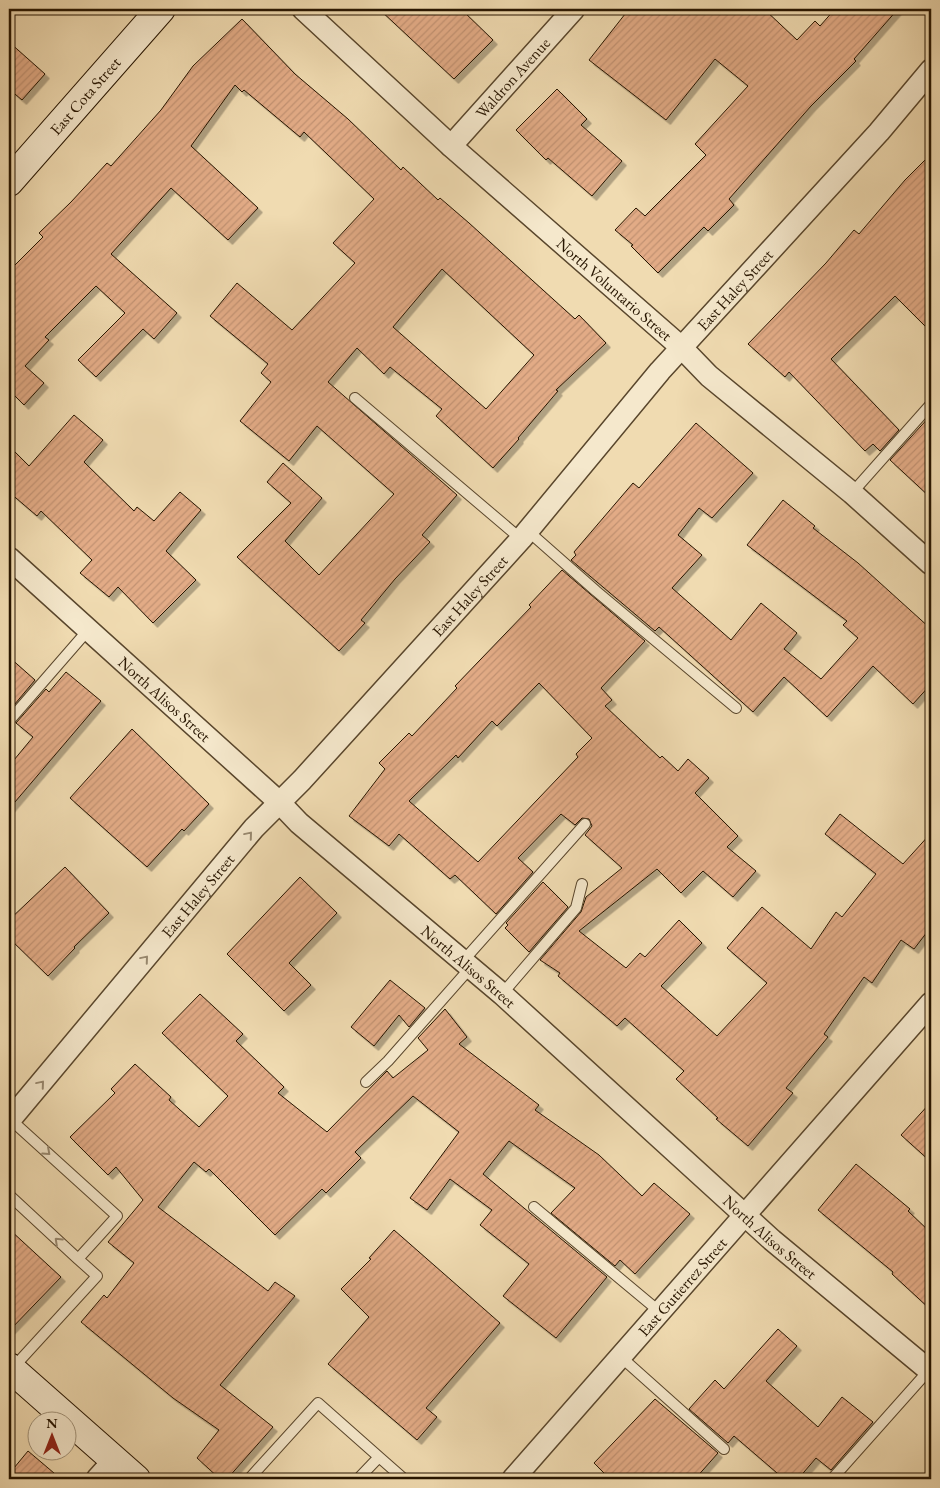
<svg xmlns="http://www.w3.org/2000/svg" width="940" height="1488" viewBox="0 0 940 1488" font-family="'EB Garamond',serif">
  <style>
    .building { fill: url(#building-hatch); stroke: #271500; fill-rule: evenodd; filter: url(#shadow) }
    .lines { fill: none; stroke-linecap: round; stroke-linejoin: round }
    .lane-casing { stroke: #59462c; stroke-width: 12 }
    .street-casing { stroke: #59462c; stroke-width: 24 }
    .secondary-casing { stroke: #271500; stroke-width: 30 }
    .lane { stroke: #f5e8cc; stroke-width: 10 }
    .street { stroke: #f5e8cc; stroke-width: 21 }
    .secondary { stroke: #f5e8cc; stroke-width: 28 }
    .oneway { stroke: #988970 }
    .labels { text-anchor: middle; stroke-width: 4.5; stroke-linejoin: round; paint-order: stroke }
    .street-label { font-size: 16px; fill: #271500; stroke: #f5e8cc }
  </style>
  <defs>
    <pattern id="building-hatch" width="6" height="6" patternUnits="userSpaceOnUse" patternTransform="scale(1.25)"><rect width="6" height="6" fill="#e2ab86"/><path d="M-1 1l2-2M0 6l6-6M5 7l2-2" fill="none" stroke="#c29272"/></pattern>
    <filter id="shadow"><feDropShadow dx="4.5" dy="4.5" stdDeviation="0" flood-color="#0004"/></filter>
  </defs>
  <rect width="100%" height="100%" fill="#f0dbb1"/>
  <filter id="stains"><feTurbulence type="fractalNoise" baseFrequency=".004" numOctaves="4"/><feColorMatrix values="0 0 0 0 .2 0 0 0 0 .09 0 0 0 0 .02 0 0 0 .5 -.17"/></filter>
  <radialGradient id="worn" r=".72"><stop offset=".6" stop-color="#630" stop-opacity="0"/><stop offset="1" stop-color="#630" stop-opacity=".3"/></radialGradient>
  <path class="building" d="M379 9H461L493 40 454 79Z
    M629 9H764L797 40 815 21 820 26 835 9H898L854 59 856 61 811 106 729 199 734 205 708 231 704 227 658 273 631 246 633 245 615 230 636 208 645 216 706 155 695 144 748 86 715 59 666 120 589 60Z
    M242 19 295 74 348 119 401 170 403 167 438 200 440 198 469 223 575 319 579 315 606 343 556 390 558 391 518 438 519 439 493 468 436 416 442 409 390 367 384 374 357 348 328 382 457 495 422 535 430 542 395 579 361 620 365 623 339 651 237 557 291 503 267 482 283 463 322 498 285 541 319 575 394 494 317 426 289 461 240 421 271 382 261 373 268 364 210 316 237 283 292 330 355 263 333 243 374 199 304 132 300 137 244 90 242 92 235 85 191 146 258 208 228 240 171 188 111 254 177 313 154 339 143 329 96 377 78 360 125 313 96 286 45 337 49 340 25 366 44 383 24 405 9 390V271L43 237 39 233 71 202 107 163 111 166 161 110 193 66ZM442 269 534 355 486 409 393 327Z
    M9 42 45 74 22 100 9 89Z
    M557 89 587 119 581 125 622 161 592 196 548 158 546 160 516 130Z
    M931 154V332L895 296 831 359 899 430 880 451 873 444 865 451 789 372 785 377 748 344 826 263 854 230 859 234 905 180Z
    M74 415 103 440 84 462 134 511 137 507 154 521 180 492 201 510 166 551 196 580 153 623 118 587 109 597 80 573 92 560 41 511 37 516 9 492V446L29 466Z
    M931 415V498L890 460Z
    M696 423 753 473 712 518 699 508 678 535 702 555 672 588 731 640 761 603 797 633 784 649 821 679 858 638 843 625 847 621 747 545 783 500 815 526 813 528 858 563 931 629V684L913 704 873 666 827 717 784 677 753 712 659 627 655 631 571 560 576 555 574 552 633 483 639 488Z
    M562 570 645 641 601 688 612 700 605 706 660 758 662 756 678 771 688 759 709 778 695 793 738 836 727 847 756 871 733 897 703 871 681 893 657 869 579 931 626 968 640 953 645 957 679 920 702 943 661 986 717 1036 767 983 727 948 762 907 811 949 836 912 842 917 876 874 825 834 840 814 903 864 931 833V927L914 949 901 940 872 983 864 977 824 1034 828 1037 786 1088 793 1093 748 1146 716 1119 718 1118 676 1079 684 1071 625 1018 617 1026 558 976 560 973 540 960 581 912 586 897 622 868 585 835 592 826 589 819 582 818 575 825 561 814 518 858 533 872 496 914 455 875 450 879 399 834 389 846 349 816 385 769 379 763 409 733 412 736 457 688 455 686 531 607 529 605ZM539 683 592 738 576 754 578 757 478 862 409 801 456 755 458 758 492 721 497 726Z
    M9 657 35 680 9 711Z
    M66 672 101 701 9 809V766L33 737 16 723 46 689 49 692Z
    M132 729 209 804 184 831 182 829 147 867 70 798Z
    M65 867 109 913 74 947 75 948 48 976 9 938V920Z
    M300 877 337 913 289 963 311 985 284 1011 227 954Z
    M543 882 568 907 529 952 505 928 508 925 506 923Z
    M390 980 425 1008 409 1027 399 1015 374 1046 351 1027Z
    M200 994 243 1034 236 1041 284 1087 278 1093 327 1132 387 1071 393 1078 428 1050 418 1038 445 1009 467 1037 459 1044 539 1105 535 1110 599 1155 642 1196 654 1183 690 1214 635 1274 620 1260 615 1266 551 1213 575 1188 509 1141 483 1174 607 1277 556 1338 503 1296 529 1264 480 1225 492 1210 450 1179 427 1210 410 1198 459 1132 413 1096 355 1152 361 1158 326 1193 322 1189 275 1235 209 1169 206 1172 194 1162 158 1207 268 1291 275 1282 295 1296 220 1385 273 1427 227 1479H220L197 1458 219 1430 173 1398 81 1322 104 1295 107 1298 134 1263 108 1242 143 1200 116 1167 108 1175 70 1137 115 1093 111 1089 135 1064 171 1097 169 1100 199 1127 228 1096 162 1033Z
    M931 1102V1162L901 1135Z
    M856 1164 910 1209 908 1211 931 1233V1310L892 1274 893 1272 818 1210Z
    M9 1229 61 1277 9 1331Z
    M394 1230 500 1323 426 1408 437 1417 417 1440 328 1364 369 1317 341 1289 371 1259 369 1258Z
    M778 1329 797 1346 766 1381 818 1427 842 1397 873 1422 831 1470 816 1458 798 1479H784L734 1436 728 1443 689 1409 715 1380 724 1389Z
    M655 1399 718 1453 695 1479H610L594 1463Z
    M28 1451 61 1479H9V1474Z"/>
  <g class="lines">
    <defs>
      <path id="lane" d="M355 398 521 539
        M852 493 931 404
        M528 531 596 591 736 708
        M9 721 89 629
        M464 960 585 824
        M502 994 576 908 582 884
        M366 1082 388 1061 471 967
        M9 1195 78 1259 117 1216 10 1119
        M534 1207 660 1312
        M621 1357 724 1449
        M12 1369 97 1276 78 1259
        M249 1479 318 1403 379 1457
        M358 1479 379 1457 404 1479
        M832 1479 929 1370"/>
      <g id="street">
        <path id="s1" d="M303 9 451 146 681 347 709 376 852 493 931 564"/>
        <path id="s2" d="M451 146 574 9"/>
        <path id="s3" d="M9 558 279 802 299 823 502 994 772 1240 931 1372"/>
        <path id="s4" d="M9 1121 254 828 302 780 521 539 660 371 879 132 931 70"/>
        <path d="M97 1479 114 1460"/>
        <path id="s5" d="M513 1479 931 1003"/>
      </g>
      <g id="secondary">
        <path id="s6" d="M9 182 161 9"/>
        <path d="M9 1367 136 1479"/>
      </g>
    </defs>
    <use href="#lane" class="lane-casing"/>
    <use href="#street" class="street-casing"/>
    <use href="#secondary" class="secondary-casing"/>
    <use href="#lane" class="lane"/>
    <use href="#street" class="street"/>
    <use href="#secondary" class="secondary"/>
  </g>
  <defs><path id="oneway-chevron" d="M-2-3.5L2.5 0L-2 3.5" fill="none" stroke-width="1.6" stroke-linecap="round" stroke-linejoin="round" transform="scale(1.25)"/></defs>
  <g class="oneway">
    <use href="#oneway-chevron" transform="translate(249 835) rotate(-50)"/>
    <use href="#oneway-chevron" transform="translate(145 959) rotate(-50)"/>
    <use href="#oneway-chevron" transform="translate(41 1084) rotate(-50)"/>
    <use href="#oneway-chevron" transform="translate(47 1152) rotate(42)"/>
    <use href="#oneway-chevron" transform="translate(58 1241) rotate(-137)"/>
  </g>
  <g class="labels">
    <g class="street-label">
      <text dy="6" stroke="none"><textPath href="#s2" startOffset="92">Waldron Avenue</textPath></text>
      <text dy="6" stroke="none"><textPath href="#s6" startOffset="115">East Cota Street</textPath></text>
      <text dy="6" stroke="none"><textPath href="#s1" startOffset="419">North Voluntario Street</textPath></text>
      <text dy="6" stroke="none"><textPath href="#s4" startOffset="1104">East Haley Street</textPath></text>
      <text dy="6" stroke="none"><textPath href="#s4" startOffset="699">East Haley Street</textPath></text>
      <text dy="6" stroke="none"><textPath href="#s3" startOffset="210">North Alisos Street</textPath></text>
      <text dy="6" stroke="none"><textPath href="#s4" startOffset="294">East Haley Street</textPath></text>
      <text dy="6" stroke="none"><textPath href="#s3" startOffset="615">North Alisos Street</textPath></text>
      <text dy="6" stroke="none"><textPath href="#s3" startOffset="1020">North Alisos Street</textPath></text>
      <text dy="6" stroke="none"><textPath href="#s5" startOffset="256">East Gutierrez Street</textPath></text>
    </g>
  </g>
  <rect width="940" height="1488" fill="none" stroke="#f0dbb1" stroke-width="30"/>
  <rect x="10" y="10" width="920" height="1468" fill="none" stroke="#271500" stroke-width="2.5"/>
  <rect x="15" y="15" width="910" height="1458" fill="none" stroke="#271500"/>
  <g transform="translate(52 1436)"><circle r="24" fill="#f5e8cc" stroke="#a3947a"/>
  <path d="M0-4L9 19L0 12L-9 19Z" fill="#8f2418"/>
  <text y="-8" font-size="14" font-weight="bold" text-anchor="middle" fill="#271500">N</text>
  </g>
  <rect width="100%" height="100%" filter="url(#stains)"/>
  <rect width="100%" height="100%" fill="url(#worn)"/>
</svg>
